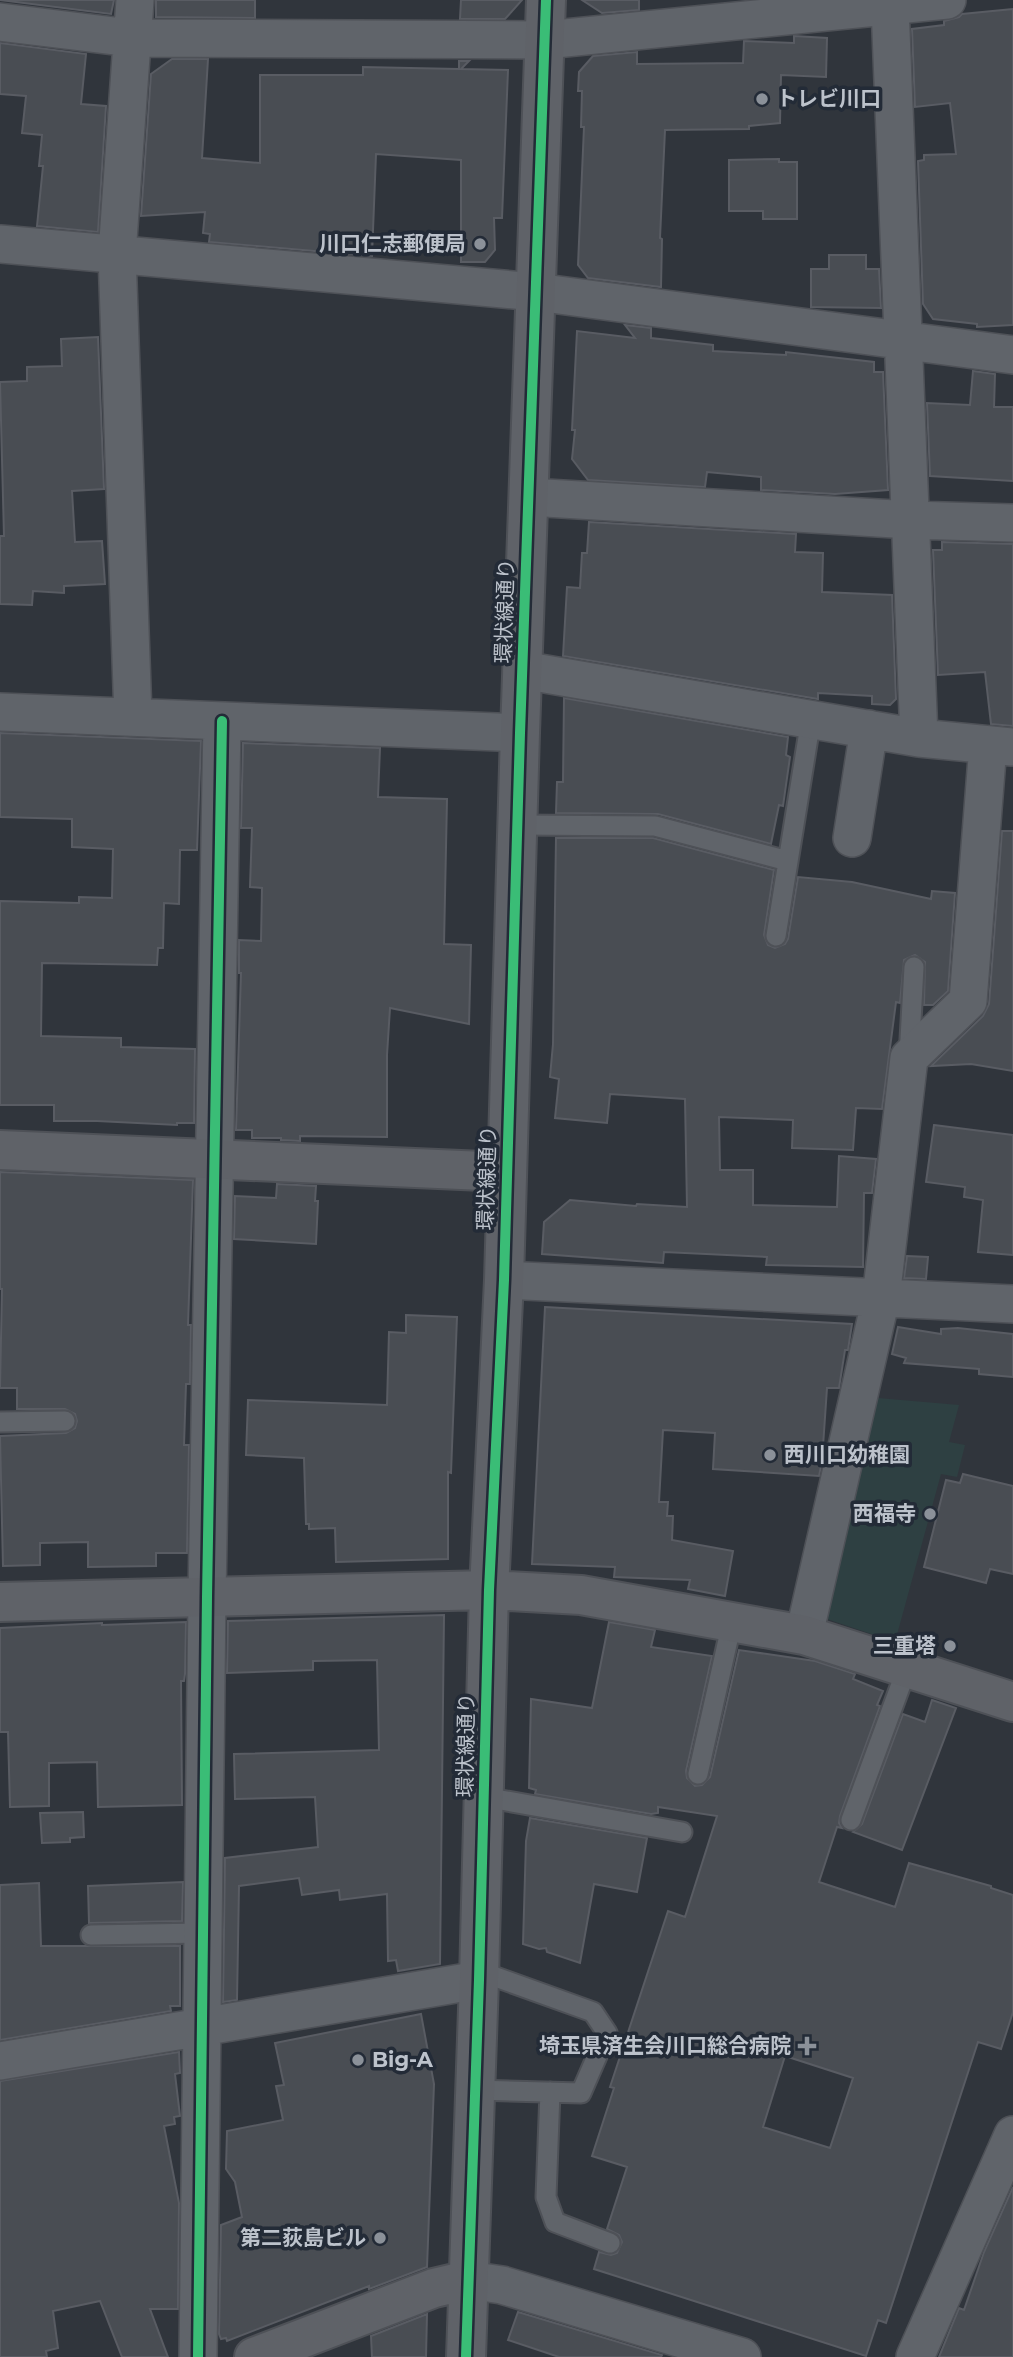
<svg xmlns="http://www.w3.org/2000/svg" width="1013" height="2357" viewBox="0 0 1013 2357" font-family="Montserrat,'Noto Sans JP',sans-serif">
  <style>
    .green { fill: #2e4042 }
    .building { fill: #494d53; stroke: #595c63; stroke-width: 2; fill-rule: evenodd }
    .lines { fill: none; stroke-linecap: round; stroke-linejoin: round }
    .lane-casing { stroke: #4e5157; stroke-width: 23 }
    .street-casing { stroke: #4e5157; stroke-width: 40 }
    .secondary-casing { stroke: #4e5157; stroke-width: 42 }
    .lane { stroke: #60646a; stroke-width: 19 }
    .street { stroke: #60646a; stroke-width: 37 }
    .secondary { stroke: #5f6268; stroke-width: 38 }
    .cycleway-casing { stroke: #232b37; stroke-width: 15 }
    .cycleway { stroke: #3abd76; stroke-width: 10 }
    .poi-dot { fill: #8b9199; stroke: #232b37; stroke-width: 2.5 }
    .labels { text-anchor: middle; stroke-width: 7; stroke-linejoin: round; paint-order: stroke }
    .poi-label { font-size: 21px; font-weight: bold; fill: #bcc2cb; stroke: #232b37; text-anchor: end }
    .street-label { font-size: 21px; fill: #bcc2cb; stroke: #232b37 }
  </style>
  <rect width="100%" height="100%" fill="#30353c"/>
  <path class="green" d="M878 1398 959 1405 949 1442 965 1445 957 1477 941 1474 895 1642 824 1618Z"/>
  <path class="building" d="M0 0H114L111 14Z
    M156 0H255V18L156 17Z
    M461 0H522L505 19H460Z
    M582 0H639V10L602 13Z
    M1013 9V325L977 327V324L933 319 923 304 918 161 924 160V155L956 154 950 103 915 107 912 29 944 25V21L959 17 962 14Z
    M794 36 827 38 826 77 781 75 780 123 749 126V129L665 130 660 238 662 239 661 287 588 278 578 265 584 127H581L582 91H578L579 72 593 56 637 52V64L743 63 744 41 794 43Z
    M0 43 86 54 81 104 106 106 98 232 37 226 43 166H39L42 135 22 133 26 96 0 94Z
    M172 59H208L202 158 260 163V75H363V67L459 69V61H469L461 69 508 70 502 218H494L495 250 485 262H461V160L376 154 372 256 209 242 210 234 203 233 205 212 141 216 151 74Z
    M779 159V162H797V219H763V211H729V160Z
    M829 255H866V269H879L881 308 811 307V269H829Z
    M625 325 651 328V338L713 345V351L786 355V352L874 362V372H883L888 490 835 494 761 490V477L707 472 705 487 588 480 572 459 575 430H572L577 331 635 338Z
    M98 337 104 489 72 491 75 542 102 541 105 584 64 586V593L33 591 32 605 0 604V536H4L0 382 27 381V367L62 366 61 339Z
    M973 371 995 374 994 407H1013V481L930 476 927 403 970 405Z
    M589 522 796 534 795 552 823 553 822 592 892 595 896 699 890 705 872 704V696L818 693V699L563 656 567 587 580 588 582 553H587Z
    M942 542 1013 544V726L991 724 985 672 938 675 933 550H942Z
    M564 698 788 737 786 755 790 757 783 806 779 805 771 844 658 814 556 813 557 782H563Z
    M0 733 201 741 197 850H180L179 904 164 903 163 948H158L157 965 42 963 41 1036 121 1038V1047L195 1049 194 1123H177V1125L97 1121H54V1105H0V901L79 903V897L112 898 113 849 72 847V819L0 817Z
    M243 743 380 748 378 797 447 799 444 944 471 945 469 1024 390 1008 387 1055V1137L300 1136V1141L281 1140V1138H252V1130H236L241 973H239V940L261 941 262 888 250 887 252 828H241Z
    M1002 831H1013V1071L971 1064 931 1066 983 1016 989 1004Z
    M556 838H653L774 870 764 935 768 945 775 948 785 944 788 939 798 877 852 882 931 899 932 891 955 893 948 991 933 1005H924L925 962 915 955 904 960 900 1003 896 1002 882 1109 856 1108 853 1150 792 1148 793 1120 719 1117 720 1170H753V1205L837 1207 839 1156 876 1159 872 1193H864L863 1267 766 1265 767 1257 664 1252 663 1263 542 1254 544 1222 570 1200 636 1206 637 1204 687 1207 685 1099 610 1094 607 1123 555 1118 559 1079 550 1077 553 1044Z
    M934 1125 1013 1135V1255L978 1252 983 1200 964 1197 965 1187 926 1182Z
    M0 1172 193 1180 188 1325H191L190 1384H186L184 1445H189L187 1553H156V1566L88 1567V1542L40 1543V1565L3 1566 0 1436 66 1433 75 1428 77 1421 75 1414 65 1409H17V1388H0L2 1289H0Z
    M277 1184 316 1186 315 1201H318L316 1244 234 1239 235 1196 276 1198Z
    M907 1256 928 1257 926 1279 904 1278Z
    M545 1307 852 1324 848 1350H845L839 1388H827L822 1461 819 1476 713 1469 715 1433 663 1430 659 1502H668L667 1516H673L672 1540 733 1551 725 1596 688 1589 690 1580 614 1577 615 1567 532 1564Z
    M406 1315 457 1317 451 1473 448 1472V1559L336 1562 335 1528 309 1529V1524H306L304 1458 246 1455 248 1400 387 1405 389 1332 406 1333Z
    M898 1327 941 1334V1329L958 1328 1013 1334V1377L979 1374V1369L904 1363 906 1358 892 1354Z
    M963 1474 1013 1486V1574L990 1569 986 1583 924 1567 946 1480 960 1483Z
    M444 1615 440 1964 398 1971 396 1960 388 1961 387 1894 340 1900 339 1890 302 1895 299 1878 239 1886 237 2000 223 2002 225 1858 318 1847 315 1797 235 1799 234 1754 379 1750 377 1660 313 1661V1670L227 1673 228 1621Z
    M186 1622 185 1674 184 1681H181L182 1805 98 1807 97 1762 49 1763V1806L10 1807 8 1732H0V1628L102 1623V1625Z
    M609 1622 655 1630 651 1647 712 1656 686 1771 687 1778 695 1786 702 1785 710 1777 739 1650 815 1661 855 1674 853 1679 883 1691 877 1705 880 1706 840 1816 839 1823 842 1828 837 1827 819 1882 895 1907 909 1863 991 1886V1888L1013 1895V2012L1001 2049 978 2042 886 2323 878 2320 866 2356 594 2269 599 2252 611 2255 617 2253 622 2242 619 2235 607 2229 627 2167 592 2156 614 2088 610 2087 668 1911 685 1917 717 1816 658 1807V1813L651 1814 535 1794 536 1790 529 1788 531 1699 592 1708ZM785 2056 853 2078 830 2148 763 2127Z
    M932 1700 956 1708 902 1850 853 1832 862 1824 903 1714 925 1722Z
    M83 1812 84 1837 70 1838V1842L42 1843 40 1813Z
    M530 1818 647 1838 637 1892 594 1884 580 1963 547 1952 546 1948 539 1949 523 1944 526 1841Z
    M183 1882 182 1921 89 1923 88 1886Z
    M39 1883 41 1946H180V2006H170L171 2011 0 2040V1885Z
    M421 2014 434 2084 427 2267 369 2289V2286L227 2341 226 2338 221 2339 219 2334 221 2225 242 2217 235 2182 226 2169 227 2131 283 2120 276 2086 284 2085 275 2043Z
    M179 2052 180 2073 175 2074 180 2116 174 2117 175 2124 164 2126 179 2203 178 2309H150L168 2357H122L100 2301 53 2311 58 2348 46 2351 47 2357H0V2081Z
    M1013 2187V2357H939L959 2308 964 2310 984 2252Z
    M518 2312 662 2355 661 2357H559L508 2340Z
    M427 2314 426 2357H372L371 2336Z"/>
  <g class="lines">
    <defs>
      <path id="lane" d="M517 825 655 826 788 861
        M776 936 811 719
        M909 1057 914 967
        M0 1422 65 1421
        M698 1774 732 1622
        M484 1797 682 1832
        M851 1820 907 1668
        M91 1935 202 1933
        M475 2090 581 2093 607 2033 593 2012 479 1971
        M550 2092 546 2197 555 2222 610 2243"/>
      <path id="street" d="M890 6 919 738
        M0 22 131 38 545 40 947 0
        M0 244 536 292 1013 355
        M529 497 911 520 1013 523
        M522 670 919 738 1012 747
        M0 712 520 733
        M133 717 117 254 135 0
        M852 838 869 729
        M504 1280 1013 1304
        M804 1635 881 1298 909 1058 968 1001 988 745
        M0 2061 479 1980
        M468 2280 502 2285 742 2357
        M198 2357 207 1597 222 721
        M915 2357 1013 2135"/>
      <path id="secondary" d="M0 1150 507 1172
        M0 1602 489 1590 581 1595 804 1635 1013 1702
        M254 2357 434 2288 468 2280
        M466 2357 479 1980 489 1590 504 1280 520 733 546 0"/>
    </defs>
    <use href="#lane" class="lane-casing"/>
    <use href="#street" class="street-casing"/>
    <use href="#secondary" class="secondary-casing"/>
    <use href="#lane" class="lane"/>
    <use href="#street" class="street"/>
    <use href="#secondary" class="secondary"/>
    <defs>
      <path id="cycleway" d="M198 2357 207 1597 222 721
        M466 2357 479 1980 489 1590 504 1280 520 733 546 0"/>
    </defs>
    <use href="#cycleway" class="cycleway-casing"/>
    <use href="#cycleway" class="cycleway"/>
  </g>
  <g class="poi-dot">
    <circle cx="762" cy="99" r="7"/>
    <circle cx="480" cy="244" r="7"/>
    <circle cx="770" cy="1455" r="7"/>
    <circle cx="930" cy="1514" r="7"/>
    <circle cx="950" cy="1646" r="7"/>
    <path d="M803.5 2035.5h7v7h7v7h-7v7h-7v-7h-7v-7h7z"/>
    <circle cx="358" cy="2060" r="7"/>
    <circle cx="380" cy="2238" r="7"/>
  </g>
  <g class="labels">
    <g class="poi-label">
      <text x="776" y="106" text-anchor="start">トレビ川口</text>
      <text x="466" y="251">川口仁志郵便局</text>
      <text x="784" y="1462" text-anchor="start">西川口幼稚園</text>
      <text x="916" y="1521">西福寺</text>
      <text x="936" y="1653">三重塔</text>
      <text x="791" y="2053">埼玉県済生会川口総合病院</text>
      <text x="372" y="2067" text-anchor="start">Big-A</text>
      <text x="366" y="2245">第二荻島ビル</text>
    </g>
    <g class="street-label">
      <text transform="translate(505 611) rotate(-88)" y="7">環状線通り</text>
      <text transform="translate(487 1178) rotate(-88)" y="7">環状線通り</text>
      <text transform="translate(466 1745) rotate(-89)" y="7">環状線通り</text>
    </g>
  </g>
</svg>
